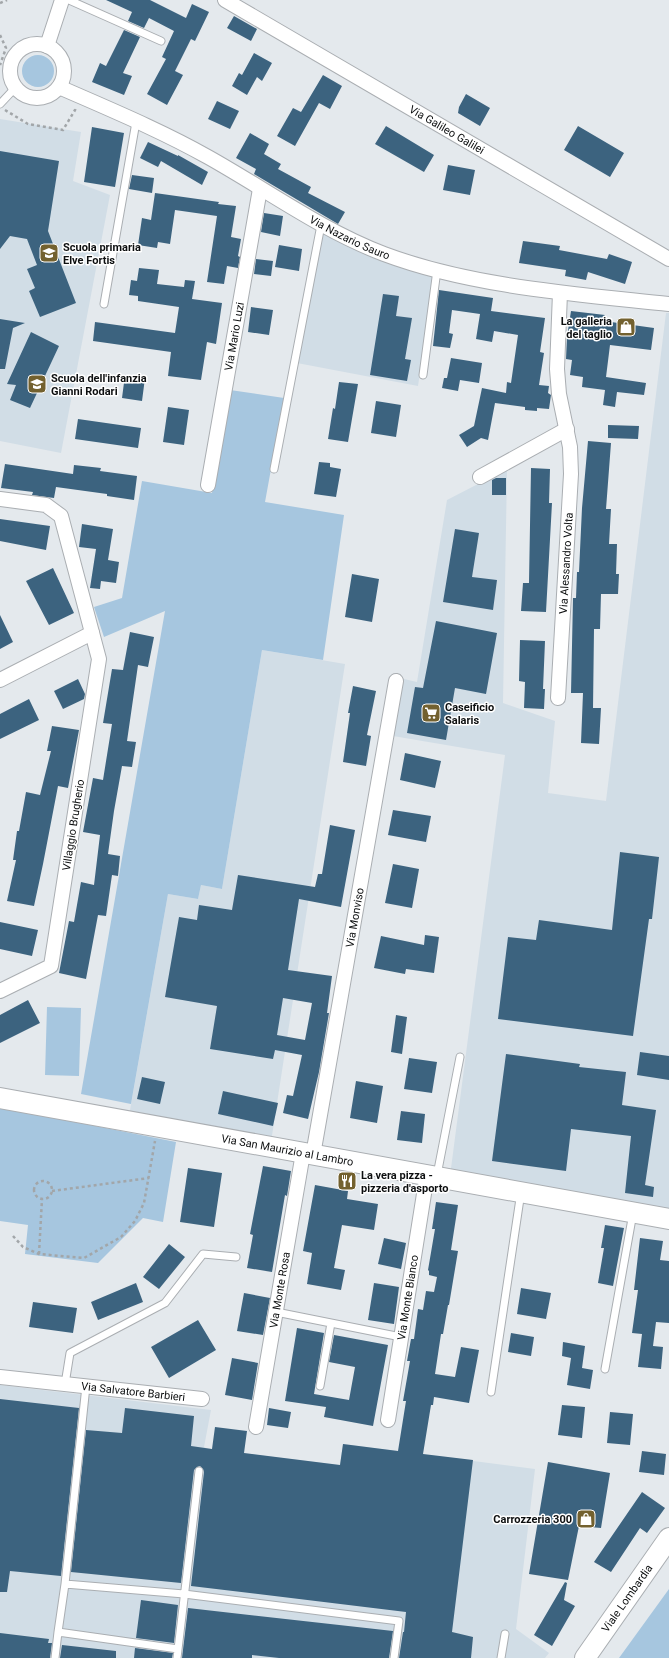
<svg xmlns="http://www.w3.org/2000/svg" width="669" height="1658" viewBox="0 0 669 1658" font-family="Roboto,sans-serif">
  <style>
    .built { fill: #d1dde6 }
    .green { fill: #a6c6df }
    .building { fill: #3c637f; fill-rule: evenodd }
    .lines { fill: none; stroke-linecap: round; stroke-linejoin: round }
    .service-casing { stroke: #aaaeb2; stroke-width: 9 }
    .minor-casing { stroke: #aaaeb2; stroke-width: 16 }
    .secondary-casing { stroke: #aaaeb2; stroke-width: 22 }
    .path { stroke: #a2a6a9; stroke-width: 2.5; stroke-dasharray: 3 3; stroke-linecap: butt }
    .service { stroke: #fff; stroke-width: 7 }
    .minor { stroke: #fff; stroke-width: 14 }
    .secondary { stroke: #fff; stroke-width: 20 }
    .labels { text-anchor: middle; stroke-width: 3; stroke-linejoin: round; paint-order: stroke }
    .street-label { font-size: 11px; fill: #0d0f10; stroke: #fff }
    .poi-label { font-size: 11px; font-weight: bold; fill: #0d0f10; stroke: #fff; text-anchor: start }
  </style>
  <rect width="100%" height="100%" fill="#e4e9ed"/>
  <path class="built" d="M0 119 81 132 73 181 110 195 61 453 0 441Z
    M323 228 435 273 418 386 297 363Z
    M666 313H669V1209L450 1176 505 755 393 736 404 679 417 682 447 500 507 469 503 703 555 721 548 793 606 801Z
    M262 650 345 664 271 1142 129 1116 168 894 198 899 201 885 222 889Z
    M0 1385 211 1410 204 1447 208 1449 340 1465 343 1444 535 1469 516 1629 549 1653 545 1658H0Z"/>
  <path class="green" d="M22 71a16 16 0 1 1 32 0a16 16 0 1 1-32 0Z
    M230 390 284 398 265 502 344 515 323 660 262 650 222 889 201 885 198 899 168 894 131 1104 81 1094 165 611 104 637 94 607 122 598 142 481 212 493Z
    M47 1007 81 1008 79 1076 45 1075Z
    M0 1107 176 1142 163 1222 143 1218 98 1263 25 1254 28 1225 0 1221Z
    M669 1589V1658H619Z"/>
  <path class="building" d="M106 0H150L186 18 192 4 209 12 195 41 191 39 175 71 183 75 167 105 147 94 166 59 162 57 174 31 149 18 144 28 128 21 132 12Z
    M234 16 257 29 251 41 227 28Z
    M124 30 140 37 123 73 132 76 124 95 92 82 100 63 106 66Z
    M254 53 272 63 262 81 257 77 247 95 232 86 239 73 242 75Z
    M323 75 342 86 330 109 319 103 295 146 277 136 293 108 301 112Z
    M466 94 490 108 480 126 458 113 459 107Z
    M217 101 239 111 230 129 208 119Z
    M386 126 434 155 424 172 375 144Z
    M578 126 624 153 610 177 564 150Z
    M92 127 124 133 115 187 84 182Z
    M250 133 269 144 264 154 281 164 278 169 311 187 308 193 345 212 338 224 254 174 256 169 236 158Z
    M148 142 178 156V155L208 172 202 185 161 161 158 167 140 158Z
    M0 151 59 161 48 231 76 303 40 317 29 291 35 288 27 269 37 265 27 239 10 236 0 249Z
    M448 165 475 170 470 195 443 190Z
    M132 175 154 178 152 193 129 189Z
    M155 193 219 202 218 204 236 206 231 237 241 239 238 256 240 257 238 268 227 266 224 284 207 282 217 216 175 210 170 244 158 242 157 248 138 245 142 218 151 220Z
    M264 213 283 216 280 236 261 232Z
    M523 241 560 246 559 250 607 259 609 254 632 262 625 284 588 272 586 280 565 276 566 270 519 263Z
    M279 245 302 249 299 271 275 267Z
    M256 259 273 261 271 276 254 274Z
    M139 268 159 270 157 284 184 287 185 280 195 281 192 299 222 303 216 344 207 342 201 380 168 376 171 352 93 341 95 322 175 333 179 307 138 301V296L129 295 131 280 137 281Z
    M439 290 493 298 491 311 545 318 540 352 544 353 539 385 549 386 548 393 551 395 549 409 537 408V411L525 410V407L495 403 488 440 481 438 467 447 459 435 474 426 482 388 506 393 507 382 511 383 518 335 494 331 492 342 476 339 480 314 452 310 449 333 453 334 450 348 433 346Z
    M383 294 399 296 396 316 412 318 405 359 411 360 407 381 370 375Z
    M251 307 273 310 269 335 248 332Z
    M571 311 605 315 604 321 654 328 651 350 610 345 606 377 646 383 644 395 617 392 615 407 603 405 605 390 582 387 583 377 570 375 572 360 566 359 567 337Z
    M0 319 25 323 13 328 5 369H0Z
    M31 332 59 346 30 408 10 400 16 385 7 384Z
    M451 358 482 363 479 383 460 380 458 391 442 388 444 378H447Z
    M125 375 145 378 142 401 122 398Z
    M339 382 358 384 348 442 328 439 333 408 335 409Z
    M376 401 401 405 396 437 371 433Z
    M168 407 189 410 184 445 163 442Z
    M78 419 141 428 138 448 75 439Z
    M608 425 639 426 638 439 608 438Z
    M588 441 611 443 606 509H611L609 544H617L616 574H619L618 594H601L600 629H594L593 708H601L599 744 581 743 583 693H571L573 598H576L577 572H579L582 508Z
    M319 462 330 463V467L341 469 336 497 314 494Z
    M5 464 73 474 74 465 101 468 100 471 137 476 134 500 107 496V494L56 487 54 498 32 495 33 492 1 488Z
    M531 468 550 469 549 503H552L546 612 521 611 523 583H529Z
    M496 478H506V495H492V480Z
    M0 519 50 526 46 550 0 541Z
    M82 524 113 529 108 560 119 562 116 583 101 581 100 589 90 588 96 549 79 547Z
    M455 529 479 533 472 577 497 580 493 610 443 602Z
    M53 568 74 613 49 625 26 581Z
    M352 574 379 579 372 622 345 617Z
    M0 615 13 642 0 649Z
    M436 621 497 633 486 694 455 688 446 740 407 733 415 687 423 688Z
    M130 632 154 637 148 667 138 665 127 741 136 742 132 767 122 766 114 811 108 854 120 856 118 876 112 875 106 916 98 915 86 979 59 973 69 921 74 922 81 882 94 885 100 835 83 832 93 778 103 780 112 724 103 723 112 669 123 670Z
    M520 640 545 641 543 689H545L544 709 524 708 525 682 519 681Z
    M78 679 85 694 84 699 63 709 54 691Z
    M353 686 376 691 367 735 371 736 366 766 343 762 350 713H348Z
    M29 699 39 720 0 739V714Z
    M52 726 79 730 68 788 58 786 43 864 34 906 7 901 16 860H13L17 831H19L26 792 40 795 51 751H47Z
    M405 753 441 761 435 788 400 780Z
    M393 810 431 816 426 842 388 835Z
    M330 825 355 830 341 907 299 899 288 970 332 976 327 1013H329L319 1072 308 1119 283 1113 287 1095 293 1096 302 1055 275 1050 273 1059 210 1049 217 1006 165 997 179 917 197 920 199 905 232 910 238 875 315 887 318 874H322ZM283 998 312 1003 305 1040 277 1035Z
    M620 852 659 857 652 919H649L633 1036 498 1019 508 937 536 940 539 920 612 930Z
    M393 864 419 869 412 908 385 903Z
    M0 922 38 930 32 956 0 949Z
    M425 935 439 937 434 973 406 969 405 974 374 968 381 936 424 945Z
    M28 1000 40 1023 0 1043V1015Z
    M396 1015 407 1017 402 1054 391 1052Z
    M640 1052 669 1056V1080L637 1075Z
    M506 1054 580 1064 579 1067 626 1072 622 1105 656 1110 645 1185 654 1187 653 1197 625 1193 631 1136 571 1129 566 1171 492 1161Z
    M409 1058 437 1062 432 1093 404 1089Z
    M142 1077 165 1082 160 1104 137 1099Z
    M356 1081 383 1086 377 1123 350 1118Z
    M223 1091 278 1103 273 1126 218 1114Z
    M401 1111 425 1114 422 1143 397 1140Z
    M263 1166 291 1171 287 1196 285 1195 272 1272 247 1268 253 1235 250 1234Z
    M188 1168 222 1173 214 1227 180 1222Z
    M315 1185 348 1191 347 1199 378 1204 374 1230 342 1225 334 1268 345 1270 341 1290 307 1284 312 1253 303 1251Z
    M436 1202 458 1205 451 1250 458 1251 449 1305H448L443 1334H441L435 1374 455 1377 461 1347 479 1350 469 1403 434 1397 433 1405H431L423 1454 473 1460 452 1632 473 1637 471 1658H399L403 1632H404L406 1612 191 1586 204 1472 203 1469 200 1466 197 1467 194 1470 181 1583 71 1572 86 1430 122 1433 125 1408 194 1416 191 1446 212 1449 215 1427 247 1431 244 1453 340 1465 343 1444 398 1451 406 1401H403L410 1361H407L411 1339H414L418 1309 423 1310 426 1291 434 1292 437 1277 429 1275V1271L428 1270 435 1229H432Z
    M605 1225 624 1228 613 1286 598 1283 604 1248H601Z
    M384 1238 406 1243 401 1269 378 1264Z
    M640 1238 663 1241 660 1260 669 1261V1323L656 1322 653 1346 663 1347 661 1369 638 1367 642 1334 632 1333 638 1290H634Z
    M169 1244 185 1257 159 1289 143 1277Z
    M136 1283 143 1302 98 1320 91 1302Z
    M374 1283 399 1287 394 1324 368 1320Z
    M521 1288 551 1293 546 1319 517 1314Z
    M244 1293 270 1298 263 1335 237 1331Z
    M33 1302 77 1308 73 1333 29 1327Z
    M198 1320 216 1350 169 1378 151 1347Z
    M297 1328 324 1333 314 1394 349 1400 355 1367 329 1362 334 1335 388 1345 373 1426 324 1417 326 1407 285 1401Z
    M511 1333 534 1337 531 1356 508 1352Z
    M563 1342 585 1346 582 1368 593 1370 590 1389 567 1385 571 1358 562 1356Z
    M232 1358 258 1363 252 1400 225 1395Z
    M0 1399 79 1408 61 1576 10 1571 7 1592H0Z
    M562 1405 585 1407 582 1438 558 1435Z
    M269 1408 291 1412 288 1428 267 1425Z
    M610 1412 633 1414 630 1445 607 1443Z
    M642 1451 666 1454 664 1475 639 1472Z
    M548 1462 610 1473 601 1528 579 1526 568 1580 529 1574Z
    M642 1492 665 1508 647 1533 640 1528 611 1572 594 1562Z
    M565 1582 567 1583 564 1600 575 1606 552 1646 534 1635Z
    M141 1600 178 1605 174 1643 136 1638Z
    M188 1608 393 1631 389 1658H279L252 1655V1658H182Z
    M0 1633 49 1639 48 1643H52L50 1658H0Z
    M62 1645 116 1651V1658H60Z
    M135 1648 173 1653 172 1658H134Z"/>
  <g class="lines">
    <defs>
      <path id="service" d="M69 0 161 41
        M0 104 16 87
        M104 304 136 122
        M423 375 437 270
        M274 469 321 225
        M437 1175 460 1057
        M276 1312 401 1337
        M605 1369 633 1213
        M65 1384 70 1353 165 1303 203 1254 236 1257
        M320 1386 331 1323
        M491 1392 521 1192
        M65 1584 86 1386
        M58 1632 65 1584 184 1594 399 1621 394 1658
        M55 1658 58 1632 178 1649
        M177 1658 199 1471
        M501 1658 505 1634"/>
      <g id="minor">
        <path id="s1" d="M225 0 669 259"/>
        <circle cx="37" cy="71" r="27"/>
        <path d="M47 46 62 0"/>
        <path id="s2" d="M59 87C109 109 160 130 208 157 267 190 321 230 384 254 472 287 576 294 669 304"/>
        <path d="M480 477 567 429"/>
        <path id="s3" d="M208 485 260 189"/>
        <path d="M0 499 46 505 61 516 99 659 51 966 0 991"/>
        <path d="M0 680 92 633"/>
        <path id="s4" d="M558 698 571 474 570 447 559 394 557 369 560 293"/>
        <path id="s5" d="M313 1155 396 681"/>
        <path id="s6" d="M0 1377 202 1399"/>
        <path id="s7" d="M388 1420 427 1175"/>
        <path id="s8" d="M256 1427 303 1153"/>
      </g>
      <g id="secondary">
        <path id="s9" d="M0 1098 669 1219"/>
        <path id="s10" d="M585 1658 669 1538"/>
      </g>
    </defs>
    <use href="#service" class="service-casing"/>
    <use href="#minor" class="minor-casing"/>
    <use href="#secondary" class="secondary-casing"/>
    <path class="path" d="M0 3 7 0
      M0 35 6 48 0 65
      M5 110 28 124 63 130 75 110 77 111
      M34 1190a9 9 0 1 1 18 0a9 9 0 1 1-18 0Z
      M52 1191 149 1178
      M13 1236 23 1247 39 1254 84 1258 121 1237 135 1221 144 1203 155 1141
      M39 1254 42 1199"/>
    <use href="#service" class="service"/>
    <use href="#minor" class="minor"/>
    <use href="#secondary" class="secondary"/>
  </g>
  <defs>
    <symbol id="school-square" viewBox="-11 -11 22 22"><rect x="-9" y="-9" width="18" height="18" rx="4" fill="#73612f" stroke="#fff"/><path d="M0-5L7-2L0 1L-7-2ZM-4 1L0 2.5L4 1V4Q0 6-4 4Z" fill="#fff"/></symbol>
    <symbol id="shop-square" viewBox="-11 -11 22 22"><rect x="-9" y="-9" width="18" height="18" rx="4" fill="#73612f" stroke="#fff"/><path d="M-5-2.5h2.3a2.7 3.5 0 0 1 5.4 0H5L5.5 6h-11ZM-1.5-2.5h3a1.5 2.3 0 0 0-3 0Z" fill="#fff"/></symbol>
    <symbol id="supermarket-square" viewBox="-11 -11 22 22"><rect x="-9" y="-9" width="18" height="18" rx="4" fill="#73612f" stroke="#fff"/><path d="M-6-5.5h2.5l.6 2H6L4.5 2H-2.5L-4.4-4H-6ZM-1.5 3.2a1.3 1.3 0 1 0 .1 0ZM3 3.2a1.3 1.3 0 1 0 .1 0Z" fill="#fff"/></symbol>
    <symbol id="restaurant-square" viewBox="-11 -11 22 22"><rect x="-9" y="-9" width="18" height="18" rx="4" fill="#73612f" stroke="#fff"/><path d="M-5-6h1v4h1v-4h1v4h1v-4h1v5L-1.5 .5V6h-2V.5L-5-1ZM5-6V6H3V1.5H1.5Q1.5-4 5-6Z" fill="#fff"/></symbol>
  </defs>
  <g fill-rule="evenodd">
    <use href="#school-square" x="38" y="242" width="22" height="22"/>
    <use href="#shop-square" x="615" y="316" width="22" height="22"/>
    <use href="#school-square" x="26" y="373" width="22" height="22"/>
    <use href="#supermarket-square" x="420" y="702" width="22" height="22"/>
    <use href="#restaurant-square" x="336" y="1170" width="22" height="22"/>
    <use href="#shop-square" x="575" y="1508" width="22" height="22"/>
  </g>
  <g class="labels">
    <g class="street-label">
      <text dy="4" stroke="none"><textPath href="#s1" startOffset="257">Via Galileo Galilei</textPath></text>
      <text dy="4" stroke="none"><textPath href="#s2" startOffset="328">Via Nazario Sauro</textPath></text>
      <text dy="4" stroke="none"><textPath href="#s3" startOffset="151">Via Mario Luzi</textPath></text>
      <text dy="4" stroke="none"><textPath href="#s4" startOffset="135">Via Alessandro Volta</textPath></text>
      <text transform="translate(73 825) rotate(-81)" y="4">Villaggio Brugherio</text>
      <text dy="4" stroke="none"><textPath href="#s5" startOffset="241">Via Monviso</textPath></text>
      <text dy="4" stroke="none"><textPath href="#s9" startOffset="292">Via San Maurizio al Lambro</textPath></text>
      <text dy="4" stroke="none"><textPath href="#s8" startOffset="139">Via Monte Rosa</textPath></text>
      <text dy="4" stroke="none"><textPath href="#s7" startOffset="124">Via Monte Bianco</textPath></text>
      <text dy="4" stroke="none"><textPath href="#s6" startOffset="134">Via Salvatore Barbieri</textPath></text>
      <text dy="4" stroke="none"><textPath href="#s10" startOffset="73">Viale Lombardia</textPath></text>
    </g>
    <g class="poi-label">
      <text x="63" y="251">Scuola primaria<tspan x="63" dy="13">Elve Fortis</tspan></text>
      <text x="612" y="325" text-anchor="end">La galleria<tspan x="612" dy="13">del taglio</tspan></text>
      <text x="51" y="382">Scuola dell'infanzia<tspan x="51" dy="13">Gianni Rodari</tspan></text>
      <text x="445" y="711">Caseificio<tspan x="445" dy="13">Salaris</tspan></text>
      <text x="361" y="1179">La vera pizza -<tspan x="361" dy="13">pizzeria d'asporto</tspan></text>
      <text x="572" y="1523" text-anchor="end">Carrozzeria 300</text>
    </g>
  </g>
</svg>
